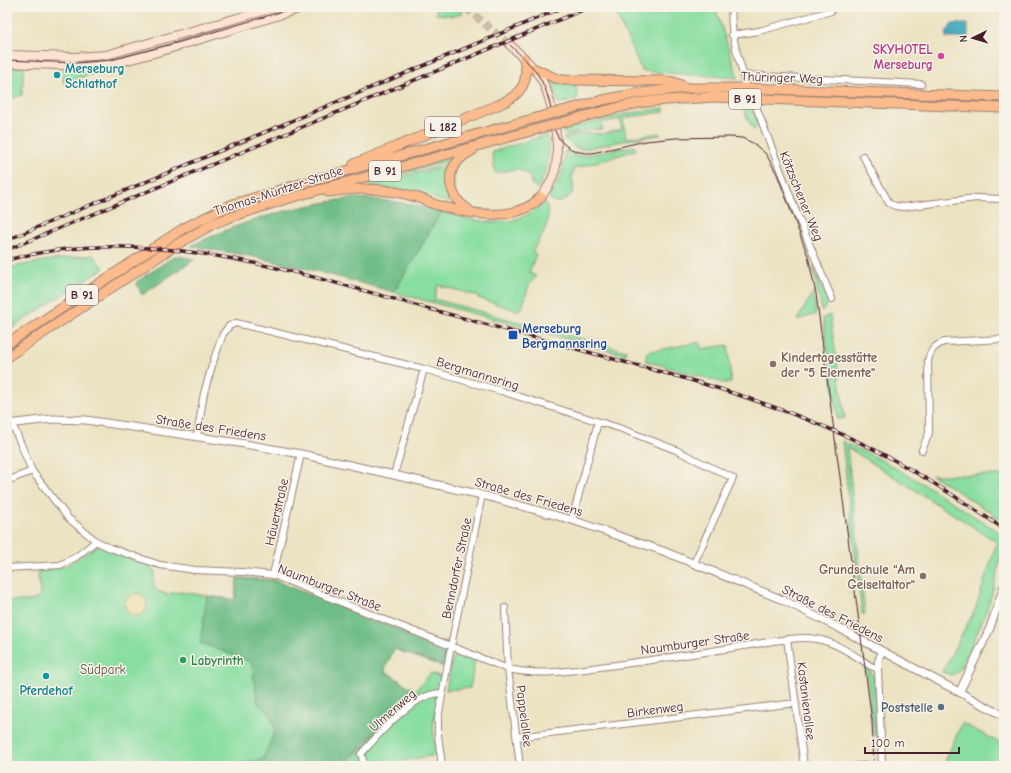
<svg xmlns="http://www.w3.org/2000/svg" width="1011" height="773" viewBox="0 0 1011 773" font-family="'Comic Neue',sans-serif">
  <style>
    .green { fill: #88dea0; stroke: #697e66 }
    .forest { fill: #6ebd86; stroke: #5c6e58 }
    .sand { fill: #eeda9e; stroke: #9c7c64 }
    .water { fill: #3da8bc; stroke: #446474 }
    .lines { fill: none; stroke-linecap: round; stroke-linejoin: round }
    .secondary-tunnel { stroke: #cbbca4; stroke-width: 8; stroke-dasharray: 8 4; stroke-linecap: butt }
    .minor-casing { stroke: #9a8176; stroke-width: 8 }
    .tertiary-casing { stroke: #9a8176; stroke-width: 9 }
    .secondary-casing { stroke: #9a8176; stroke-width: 10 }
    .primary-casing { stroke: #9a8176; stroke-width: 11 }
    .minor { stroke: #fff; stroke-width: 6 }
    .tertiary { stroke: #fff; stroke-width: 7 }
    .secondary { stroke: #fde4d1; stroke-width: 8 }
    .primary { stroke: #fbbb8c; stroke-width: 9 }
    .tram { stroke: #4a1f2b; stroke-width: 1 }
    .rail-casing { stroke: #4a1f2b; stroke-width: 3.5 }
    .rail { stroke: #f7f3e8; stroke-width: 2; stroke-dasharray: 6; stroke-linecap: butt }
    .primary-bridge-casing { stroke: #9a8176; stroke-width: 11; stroke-linecap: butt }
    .primary-bridge { stroke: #fbbb8c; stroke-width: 9 }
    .hotel-dot { fill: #d1479c; stroke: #f7f3e8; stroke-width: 1.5 }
    .culture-dot { fill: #0f9aa8; stroke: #f7f3e8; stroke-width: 1.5 }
    .transit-dot { fill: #1a4fb4; stroke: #f7f3e8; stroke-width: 1.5 }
    .education-dot { fill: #8d6e63; stroke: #f7f3e8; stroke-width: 1.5 }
    .leisure-dot { fill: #2e9e5b; stroke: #f7f3e8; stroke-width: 1.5 }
    .service-dot { fill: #5c6f8a; stroke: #f7f3e8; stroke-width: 1.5 }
    .labels { text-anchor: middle; stroke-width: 3; stroke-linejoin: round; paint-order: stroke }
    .shield { fill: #f7f3e8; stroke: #7e5f64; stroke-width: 1 }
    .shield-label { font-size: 12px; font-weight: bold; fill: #4a1f2b }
    .hotel-label { font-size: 13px; font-weight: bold; fill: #b23c85; stroke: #f7f3e8; text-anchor: end }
    .culture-label { font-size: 13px; font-weight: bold; fill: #0d838f; stroke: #f7f3e8; text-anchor: start }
    .street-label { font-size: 13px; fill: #4a1f2b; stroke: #f7f3e8 }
    .transit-label { font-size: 13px; font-weight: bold; fill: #164399; stroke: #f7f3e8; text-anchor: start }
    .education-label { font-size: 13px; font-weight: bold; fill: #785e54; stroke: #f7f3e8; text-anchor: start }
    .leisure-label { font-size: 13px; font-weight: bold; fill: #27864d; stroke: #f7f3e8; text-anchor: start }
    .park-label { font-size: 13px; fill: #5a4f48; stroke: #f7f3e8 }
    .service-label { font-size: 13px; font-weight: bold; fill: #4e5e75; stroke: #f7f3e8; text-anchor: end }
  </style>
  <rect width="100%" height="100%" fill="#f7f3e8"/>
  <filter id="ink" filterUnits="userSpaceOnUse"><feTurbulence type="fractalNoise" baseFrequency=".025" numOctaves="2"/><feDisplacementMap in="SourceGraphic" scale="8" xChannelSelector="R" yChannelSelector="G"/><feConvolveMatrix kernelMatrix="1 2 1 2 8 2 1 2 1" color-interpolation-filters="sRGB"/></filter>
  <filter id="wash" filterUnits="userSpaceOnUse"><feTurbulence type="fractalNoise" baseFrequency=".012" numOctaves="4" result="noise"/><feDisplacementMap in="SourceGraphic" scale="16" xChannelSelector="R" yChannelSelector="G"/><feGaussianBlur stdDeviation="0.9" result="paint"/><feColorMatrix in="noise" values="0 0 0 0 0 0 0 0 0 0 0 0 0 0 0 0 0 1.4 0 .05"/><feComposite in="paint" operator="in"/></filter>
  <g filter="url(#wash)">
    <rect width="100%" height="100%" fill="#ebe3c2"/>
    <path class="green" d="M437 7H456L463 13 454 16 436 14Z
      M613 7H715L738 78 642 71Z
      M7 67H24L22 95 7 100Z
      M64 69 103 70 63 83Z
      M552 81 576 84 578 98 568 102 558 103Z
      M742 105H748L751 108 759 124 754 130 749 122Z
      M664 108V112L623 118 626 138 659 133 661 135 633 139 583 149 576 148 563 138 586 133 603 134 622 129 620 119 601 123 603 130 592 129 568 135 563 133V130L624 114Z
      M547 135C551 158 549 169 537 189L531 184 530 176 518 169 495 173 492 152Z
      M471 140 472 143 382 168 381 165Z
      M634 146 636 150 574 169 572 178 573 185H574L573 192C567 200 559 206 550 199V195C560 181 565 168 564 151L574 155 581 156Z
      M459 154 456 159 360 186 348 185Z
      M453 163 455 204 409 191 368 186Z
      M543 203 546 204C553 223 541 236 532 252L536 254 529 273 536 276 529 285 522 308 517 310 478 298V296L438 285 434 299 626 351 625 355 394 292 442 211 447 214C483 222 513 231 543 203Z
      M93 255 104 268 7 331V268L44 261Z
      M813 266 828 302 826 307 822 311Z
      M813 293 816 314 797 320Z
      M830 315 845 418 838 419 823 318Z
      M700 342 701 349 728 345 731 383H724L646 361 647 352Z
      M842 441 885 462 932 489 1003 535C1000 568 992 600 978 631 972 645 965 658 958 672L951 675 942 672 975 610 997 542 847 447 865 614H862Z
      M932 475H1004V521Z
      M99 545 113 552 147 564 155 571 153 581 155 583 153 587 162 593H166V596L171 593 181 592 235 600 237 578 273 580 444 648 446 649 445 667 394 649 384 670 415 691 431 673 442 677 433 726 436 755 391 763 390 766H346L403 704 343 766H7V601H30L40 597 38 570 59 568 68 565Z
      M459 655 475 661 470 688 446 690 452 660 454 657Z
      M866 666 870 670 874 679 877 733 874 736Z
      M962 723 1004 745V764L1001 763 999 766H943Z"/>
    <path class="forest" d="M353 198C383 199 412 204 442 211L394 292 309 269 250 256 191 246C243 220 296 206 353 198Z
      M175 256 195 259 142 295 136 282Z
      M237 578 273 580 441 646C450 651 446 659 445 667L394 649 384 671 415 691 343 766H243L245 763 263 759 275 730 268 711 258 704 251 662 200 643 207 596 235 600Z"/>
    <path class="sand" d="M125 605a11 11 0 1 1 22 0a11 11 0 1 1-22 0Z"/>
    <path class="water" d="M952 24H968V38H946V33Z"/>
  </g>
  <g filter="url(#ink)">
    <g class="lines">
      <path class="secondary-tunnel" d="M466 8 510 45"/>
      <defs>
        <path id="minor" d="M732 7C730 26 734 42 739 60 742 70 745 78 744 88
          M732 35 759 31 831 11
          M743 75 921 84
          M754 99 755 104 797 214 832 299
          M863 156 889 203 895 206 903 207 976 198 1004 199
          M12 423 32 471 68 518 96 541 110 548 160 565 195 570 242 572 273 575 508 669C544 677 580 669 616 665 659 659 701 653 743 646 764 643 785 638 806 638 827 638 844 649 862 660 867 663 871 668 878 668
          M197 436 204 393 214 359 223 334 229 326 236 323 424 369 501 391 622 429 676 450 733 478 694 563
          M922 450 929 433 928 360C931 350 934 346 944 342L1004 339
          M394 475 424 369
          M7 481 32 471
          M572 520 598 422
          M7 568 60 565 76 557 96 541
          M273 575 301 454
          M505 608 508 669 520 766
          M787 639 804 766
          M517 737 796 703
          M365 766 361 754C380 733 413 693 442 693
          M442 766 438 735V718L451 646 482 495
          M857 766 869 765 870 766
          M882 766 878 669V661L882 651"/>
        <path id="tertiary" d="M7 424 51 419 86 420 239 443 301 454 482 495 572 520 663 551 783 600 837 627 1004 716
          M960 691 990 628 1004 586"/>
        <path id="secondary" d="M465 7 466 8
          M510 45C520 55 532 64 540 77 552 96 561 147 555 170 553 180 547 189 541 197
          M7 55 76 57 106 55 277 7
          M7 63 86 66 117 63 165 50 305 7"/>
        <path id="primary" d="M533 68 555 78 563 80 665 81 673 82 684 86
          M562 111 603 100 639 93 687 88H744L1004 97
          M564 122C589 115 614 108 639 103 664 99 689 99 714 97L1004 108
          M354 164 498 105C521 95 530 83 524 58
          M328 192C357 187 389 189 416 197 423 199 430 203 437 205 468 214 516 224 541 197
          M469 210C452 200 443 177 458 161 462 156 468 153 473 150
          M7 344 184 228 233 204 310 181 543 116
          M7 357 176 245 213 224 228 218 286 199 545 127"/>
      </defs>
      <use href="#minor" class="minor-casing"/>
      <use href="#tertiary" class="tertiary-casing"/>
      <use href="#secondary" class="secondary-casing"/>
      <use href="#primary" class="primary-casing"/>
      <use href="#minor" class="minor"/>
      <use href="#tertiary" class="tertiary"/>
      <use href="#secondary" class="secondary"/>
      <use href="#primary" class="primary"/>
      <path class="tram" d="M465 7 466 8
        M510 45C521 56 534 66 541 80 547 91 550 103 552 115 553 121 553 128 556 133 562 147 577 154 592 153L646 141 676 138 730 137 742 138 753 143 766 154 777 174 808 256 816 294 872 721 874 766
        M7 60 77 63 111 60 180 42 297 7"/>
      <defs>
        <path id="rail" d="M7 240 564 7
          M7 250 590 7
          M7 260C145 223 293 271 426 308 513 332 600 355 687 379 752 398 816 420 877 451 921 474 963 501 1004 529"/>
      </defs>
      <use href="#rail" class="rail-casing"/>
      <use href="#rail" class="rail"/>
      <defs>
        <path id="primary-bridge" d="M543 116 562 111
          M545 127 564 122"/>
      </defs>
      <use href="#primary-bridge" class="primary-bridge-casing"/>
      <use href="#primary-bridge" class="primary-bridge"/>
    </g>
  </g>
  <circle class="hotel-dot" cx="941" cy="56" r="4"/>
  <g class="culture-dot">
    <circle cx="57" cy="75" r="4"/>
    <circle cx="46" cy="676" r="4"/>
  </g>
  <rect class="transit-dot" x="508" y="330" width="10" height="10" rx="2"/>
  <g class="education-dot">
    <circle cx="773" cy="364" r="4"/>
    <circle cx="923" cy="576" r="4"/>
  </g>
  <circle class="leisure-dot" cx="183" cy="660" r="4"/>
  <circle class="service-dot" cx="941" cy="707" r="4"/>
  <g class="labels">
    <g class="shield">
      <rect x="729" y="89" width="32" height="20" rx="3"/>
      <rect x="425" y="117" width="36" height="20" rx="3"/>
      <rect x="369" y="161" width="32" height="20" rx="3"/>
      <rect x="66" y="285" width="32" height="20" rx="3"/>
    </g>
    <g class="shield-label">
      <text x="745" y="103">B 91</text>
      <text x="443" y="131">L 182</text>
      <text x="385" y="175">B 91</text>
      <text x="82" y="299">B 91</text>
    </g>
    <g class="hotel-label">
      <text x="933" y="54">SKYHOTEL<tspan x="933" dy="15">Merseburg</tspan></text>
    </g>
    <g class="culture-label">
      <text x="65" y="73">Merseburg<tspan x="65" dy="15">Schlathof</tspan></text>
      <text x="46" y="695" text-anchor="middle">Pferdehof</text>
    </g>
    <g class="street-label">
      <text transform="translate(782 77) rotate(2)" y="5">Thüringer Weg</text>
      <text transform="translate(278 190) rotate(-18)" y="5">Thomas-Müntzer-Straße</text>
      <text transform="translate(802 196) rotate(68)" y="5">Kötzschener Weg</text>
      <text transform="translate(478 373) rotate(17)" y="5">Bergmannsring</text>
      <text transform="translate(211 427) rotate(9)" y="5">Straße des Friedens</text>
      <text transform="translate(529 496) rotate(16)" y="5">Straße des Friedens</text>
      <text transform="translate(276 512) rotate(-77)" y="5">Häuerstraße</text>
      <text transform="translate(456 568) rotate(-78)" y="5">Benndorfer Straße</text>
      <text transform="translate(330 587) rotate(21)" y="5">Naumburger Straße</text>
      <text transform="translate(833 613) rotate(27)" y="5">Straße des Friedens</text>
      <text transform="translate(695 642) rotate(-8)" y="5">Naumburger Straße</text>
      <text transform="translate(807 701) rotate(83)" y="5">Kastanienallee</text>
      <text transform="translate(655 709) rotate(-7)" y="5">Birkenweg</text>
      <text transform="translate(392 710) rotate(-41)" y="5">Ulmenweg</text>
      <text transform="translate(525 716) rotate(83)" y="5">Pappelallee</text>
    </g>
    <g class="transit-label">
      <text x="522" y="333">Merseburg<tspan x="522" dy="15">Bergmannsring</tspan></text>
    </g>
    <g class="education-label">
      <text x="781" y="362">Kindertagesstätte<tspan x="781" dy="15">der "5 Elemente"</tspan></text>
      <text x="915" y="574" text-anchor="end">Grundschule "Am<tspan x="915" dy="15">Geiseltaltor"</tspan></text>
    </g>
    <g class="leisure-label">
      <text x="191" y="665">Labyrinth</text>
    </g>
    <g class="park-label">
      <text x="103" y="674">Südpark</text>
    </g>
    <g class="service-label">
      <text x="933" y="712">Poststelle</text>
    </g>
  </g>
  <rect width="1011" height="773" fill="none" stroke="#f7f3e8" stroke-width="24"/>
  <g transform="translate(973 38) rotate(265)" stroke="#f7f3e8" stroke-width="3" paint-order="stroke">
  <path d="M0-3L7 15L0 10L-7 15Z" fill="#4a1f2b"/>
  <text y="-6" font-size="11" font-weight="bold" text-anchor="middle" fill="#4a1f2b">N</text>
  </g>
  <path d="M865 747v6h94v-6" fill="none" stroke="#4a1f2b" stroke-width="2"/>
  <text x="871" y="747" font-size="12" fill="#4a1f2b" stroke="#f7f3e8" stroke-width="3" paint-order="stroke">100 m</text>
</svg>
